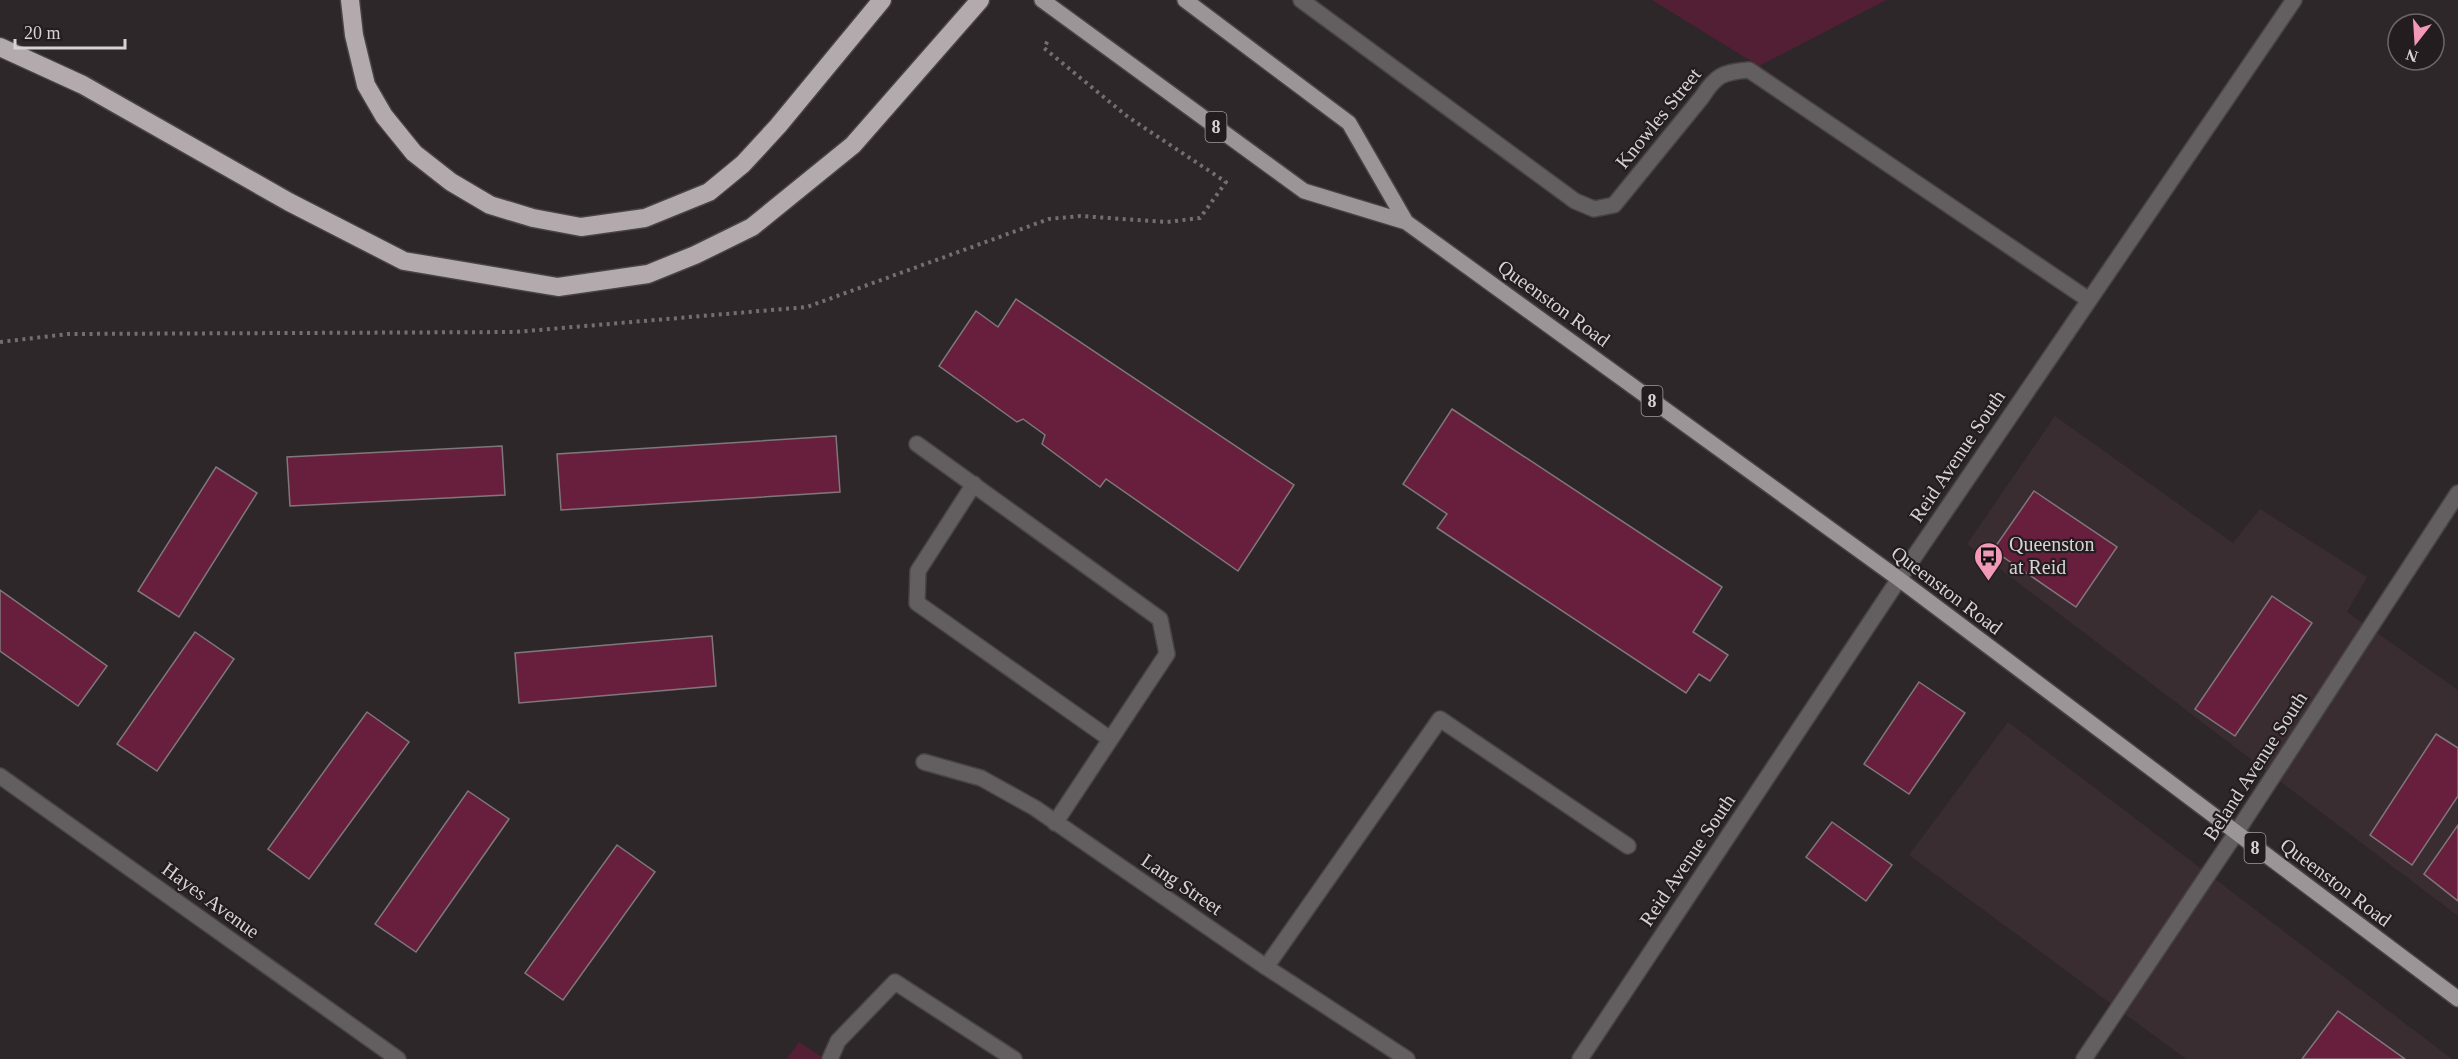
<svg xmlns="http://www.w3.org/2000/svg" width="2458" height="1059" viewBox="0 0 2458 1059" font-family="'Times New Roman',serif">
  <style>
    .built { fill: #3a2d31 }
    .green { fill: #531f34 }
    .building { fill: #671f3d; stroke: #7f787a; stroke-width: 1.5 }
    .lines { fill: none; stroke-linecap: round; stroke-linejoin: round }
    .service-casing { stroke: #484344; stroke-width: 18 }
    .minor-casing { stroke: #484344; stroke-width: 18 }
    .primary-casing { stroke: #484344; stroke-width: 18 }
    .motorway-casing { stroke: #484344; stroke-width: 21 }
    .path { stroke: #736e6f; stroke-width: 4; stroke-dasharray: 3 4.5; stroke-linecap: butt }
    .service { stroke: #635f60; stroke-width: 15 }
    .minor { stroke: #635f60; stroke-width: 15 }
    .primary { stroke: #9c9597; stroke-width: 15 }
    .motorway { stroke: #b2aaad; stroke-width: 18 }
    .labels { text-anchor: middle; stroke-width: 4.5; stroke-linejoin: round; paint-order: stroke }
    .shield { fill: #241d1f; stroke: #a19c9e; stroke-width: 1.5 }
    .shield-label { font-size: 18px; font-weight: bold; fill: #d7d3d4 }
    .street-label { font-size: 20px; fill: #d7d3d4; stroke: #241d1f }
    .poi-label { font-size: 20px; fill: #d7d3d4; stroke: #241d1f; text-anchor: start }
  </style>
  <rect width="100%" height="100%" fill="#2d2729"/>
  <path class="built" d="M2055 416 2233 543 2260 509 2367 577 2347 612 2458 690V916L1967 544Z
    M2008 722 2452 1059H2186L1909 855Z"/>
  <path class="green" d="M1652 0H1886L1759 66Z
    M799 1042 825 1059H787Z"/>
  <path class="building" d="M1016 299 1294 485 1238 571 1106 479 1100 487 1042 444 1045 435 1023 419 1017 422 939 366 976 311 998 327Z
    M1452 409 1722 587 1693 632 1728 655 1710 681 1699 674 1686 693 1437 528 1447 514 1403 484Z
    M836 436 840 492 561 510 557 454Z
    M502 446 505 495 290 506 287 457Z
    M216 467 257 493 179 617 138 591Z
    M2034 491 2117 547 2076 607 1993 550Z
    M0 590 107 666 78 706 0 651Z
    M2272 596 2312 623 2235 736 2195 709Z
    M195 632 234 659 157 771 117 744Z
    M712 636 716 686 519 703 515 653Z
    M1919 682 1965 713 1909 794 1864 764Z
    M367 712 409 742 309 879 268 849Z
    M2436 734 2458 748V796L2412 865 2370 835Z
    M468 791 509 819 416 952 375 924Z
    M1832 822 1892 865 1866 901 1806 857Z
    M2458 825V901L2424 874Z
    M617 845 655 872 563 1000 525 973Z
    M2338 1011 2405 1059H2302Z"/>
  <g class="lines">
    <defs>
      <path id="service" d="M917 444 1160 619 1167 654 1055 823
        M974 484 918 571 917 603 1110 739
        M1266 967 1440 719 1628 846"/>
      <path id="minor" d="M1301 0 1575 201 1594 209 1614 205 1702 97C1716 75 1723 72 1749 70L2089 300
        M924 762 981 778 1035 808 1266 967 1407 1059
        M0 776 398 1059
        M830 1059 838 1041 895 982 1014 1059
        M1580 1059 1899 579 2294 0
        M2084 1059 2236 833 2458 493"/>
      <path id="primary" d="M1042 0 1304 191 1406 222 1899 579 2458 999
        M1185 0 1349 123 1406 222"/>
      <path id="motorway" d="M350 0 354 35 366 85 384 116 414 153 451 182 490 205 533 218 581 227 645 218 709 192 743 164 778 126 882 0
        M0 47 83 85 289 202 404 261 558 287 648 274 695 255 752 227 853 145 980 0"/>
    </defs>
    <use href="#service" class="service-casing"/>
    <use href="#minor" class="minor-casing"/>
    <use href="#primary" class="primary-casing"/>
    <use href="#motorway" class="motorway-casing"/>
    <path class="path" d="M0 342 68 334 515 332 807 307 1049 219 1080 216 1167 222 1200 218 1226 182 1128 117 1044 48 1049 38"/>
    <use href="#service" class="service"/>
    <use href="#minor" class="minor"/>
    <use href="#primary" class="primary"/>
    <use href="#motorway" class="motorway"/>
  </g>
  <defs>
    <symbol id="bus-pin" viewBox="-11 -11 22 30"><path d="M0 17L-7.5 6A9.5 9.5 0 1 1 7.5 6Z" fill="#f09ab7" stroke="#241d1f"/><path d="M-5-6H5V4H4V6H2V4H-2V6H-4V4H-5ZM-3.5-4V0h7V-4ZM-3.5 1.2v1.5H-2V1.2ZM2 1.2v1.5H3.5V1.2Z" fill="#111"/></symbol>
  </defs>
  <g fill-rule="evenodd">
    <use href="#bus-pin" x="1972" y="540" width="33" height="45"/>
  </g>
  <g class="labels">
    <g class="shield">
      <rect x="1205.5" y="112" width="21" height="30" rx="4.5"/>
      <rect x="1641.5" y="386" width="21" height="30" rx="4.5"/>
      <rect x="2244.5" y="833" width="21" height="30" rx="4.5"/>
    </g>
    <g class="shield-label">
      <text x="1216" y="133">8</text>
      <text x="1652" y="407">8</text>
      <text x="2255" y="854">8</text>
    </g>
    <g class="street-label">
      <text transform="translate(1658 118) rotate(-51)" y="7">Knowles Street</text>
      <text transform="translate(1554 303) rotate(36)" y="7">Queenston Road</text>
      <text transform="translate(1957 456) rotate(-56)" y="7">Reid Avenue South</text>
      <text transform="translate(1947 590) rotate(37)" y="7">Queenston Road</text>
      <text transform="translate(2255 766) rotate(-57)" y="7">Beland Avenue South</text>
      <text transform="translate(1687 860) rotate(-56)" y="7">Reid Avenue South</text>
      <text transform="translate(2336 882) rotate(37)" y="7">Queenston Road</text>
      <text transform="translate(1182 884) rotate(34)" y="7">Lang Street</text>
      <text transform="translate(211 900) rotate(36)" y="7">Hayes Avenue</text>
    </g>
    <g class="poi-label">
      <text x="2009" y="551">Queenston<tspan x="2009" dy="23">at Reid</tspan></text>
    </g>
  </g>
  <g transform="translate(2416 42) rotate(197)"><circle r="28" fill="#241d1f" stroke="#6c6667" stroke-width="1.5"/>
  <path d="M0-4.5L10 22L0 15L-10 22Z" fill="#f09ab7"/>
  <text y="-9" font-size="16" font-weight="bold" text-anchor="middle" fill="#d7d3d4">N</text>
  </g>
  <path d="M15 39v9h110v-9" fill="none" stroke="#d7d3d4" stroke-width="3"/>
  <text x="24" y="39" font-size="18" fill="#d7d3d4" stroke="#241d1f" stroke-width="4.5" paint-order="stroke">20 m</text>
</svg>
